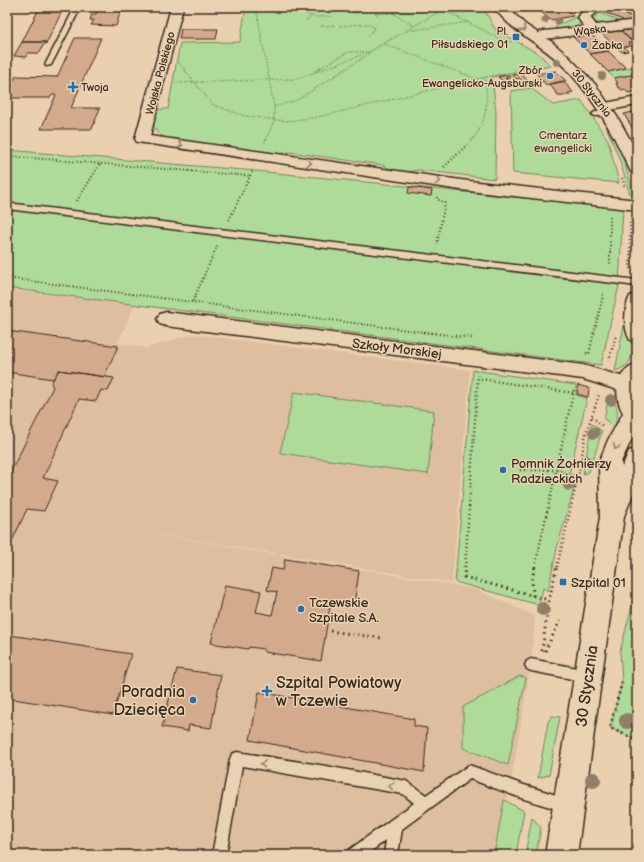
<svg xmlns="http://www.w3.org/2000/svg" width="644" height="862" viewBox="0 0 644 862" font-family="'Balsamiq Sans',sans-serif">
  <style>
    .built { fill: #ddbfa0 }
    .green { fill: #aedb9a; stroke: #74825c }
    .building { fill: #d4aa8d; stroke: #3b2a1e }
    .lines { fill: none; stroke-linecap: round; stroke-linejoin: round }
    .service-casing { stroke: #3b2a1e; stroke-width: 3 }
    .minor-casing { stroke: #3b2a1e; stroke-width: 3 }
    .tertiary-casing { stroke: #3b2a1e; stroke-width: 3 }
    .path-far3 { stroke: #3b2a1e; stroke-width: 1.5; stroke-dasharray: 0.5 2; stroke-linecap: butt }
    .path-far2 { stroke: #3b2a1e; stroke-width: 2; stroke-dasharray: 1 2.5; stroke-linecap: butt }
    .path-far1 { stroke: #3b2a1e; stroke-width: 2.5; stroke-dasharray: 1 3; stroke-linecap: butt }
    .path { stroke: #3b2a1e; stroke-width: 3; stroke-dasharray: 1.5 4; stroke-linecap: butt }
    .service { fill: #e8d2b1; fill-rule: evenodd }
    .minor { fill: #e8d2b1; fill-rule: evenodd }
    .tertiary { fill: #e8d2b1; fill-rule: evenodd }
    .tree { fill: #907f66 }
    .oneway { stroke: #927e68 }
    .poi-dot { fill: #1f6fb2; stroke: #e8d2b1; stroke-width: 1.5 }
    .labels { text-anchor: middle; stroke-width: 3; stroke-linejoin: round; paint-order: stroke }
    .far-street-label { font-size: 11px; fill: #3b2a1e; stroke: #e8d2b1 }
    .far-poi-label { font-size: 11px; fill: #3b2a1e; stroke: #e8d2b1; text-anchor: end }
    .far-park-label { font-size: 11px; fill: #463c2a; stroke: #e8d2b1 }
    .street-label { font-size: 13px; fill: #3b2a1e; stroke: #e8d2b1 }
    .poi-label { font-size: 13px; fill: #3b2a1e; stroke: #e8d2b1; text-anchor: start }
    .near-poi-label { font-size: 16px; fill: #3b2a1e; stroke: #e8d2b1; text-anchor: start }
    .near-street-label { font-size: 16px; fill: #3b2a1e; stroke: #e8d2b1 }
  </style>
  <rect width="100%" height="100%" fill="#ebd0af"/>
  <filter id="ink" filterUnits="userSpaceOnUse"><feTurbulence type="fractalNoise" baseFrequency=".025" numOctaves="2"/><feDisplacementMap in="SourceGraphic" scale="8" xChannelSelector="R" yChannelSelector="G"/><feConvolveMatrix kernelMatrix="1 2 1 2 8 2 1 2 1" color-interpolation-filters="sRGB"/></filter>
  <g filter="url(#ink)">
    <path class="built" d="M7 290 135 304 118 343 147 348 193 334 470 370 452 583 93 523 475 589 535 616 531 665 510 788 496 855H7Z"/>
    <path class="green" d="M246 7H340L356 13 372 7H483L495 29 539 54 551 66 492 77 496 112 495 179 419 170 400 173 382 165 288 152 280 154 171 141C153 132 152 129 155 109H168L180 43 240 42Z
      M601 13 621 22C611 23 598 27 591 19Z
      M582 14 580 16V23L578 26 556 30V26Z
      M637 66V74L614 78 608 72Z
      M531 88 553 105 581 100 608 140 619 183 513 173 511 91Z
      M602 117C617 136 629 174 634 198L632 201 619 158Z
      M7 150 256 171 623 208 619 285 601 365 7 288Z
      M627 322 629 323C631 342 640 364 615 371L624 325Z
      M473 370 576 385V395L587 398 568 479 576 482 557 548 548 591 543 588 539 605 455 582Z
      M294 392 434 411 428 474 280 453Z
      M609 396C620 409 618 412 615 427L604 419Z
      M592 424 602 431 589 472 583 474Z
      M637 573V740L610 728 622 682 620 651 633 602Z
      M520 676 526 678 508 765 463 748V707Z
      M552 716 560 717 549 775 538 778 548 722Z
      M504 800 524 811 516 855H494Z
      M532 817 541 828 536 855H525Z"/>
    <path class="building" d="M40 7H64L47 42H22Z
      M99 7H122L116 26 91 25 94 20H90L92 14H96Z
      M536 7H579L565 9 573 16 550 20Z
      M613 7H637V9L626 15 628 16 637 13V20L625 21 604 12Z
      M181 29H218L216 39H179Z
      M637 29V39L630 40 621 31Z
      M621 31 633 42 628 43 631 46 624 47 628 51 622 52 601 33Z
      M592 35 609 51 590 54 573 37Z
      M75 38H101L71 108H100L92 129H41L56 95H52L50 98H7V93L16 76 57 77Z
      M22 42H47L46 44H44L39 53H27L26 57 14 56Z
      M608 51 626 68 608 72 590 54Z
      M556 71 566 81 546 85 543 81 539 82 537 79 540 78 537 74Z
      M522 73 524 77 530 83 525 84 519 78 516 79 512 75Z
      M637 74V91L628 93 625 89 622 90 617 86 616 83H618L614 78Z
      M506 75 510 76V79L505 78 510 83 506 84 498 77Z
      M563 81 573 92 568 93 570 95H558L549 84Z
      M637 111V136L624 114Z
      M409 187 432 190 431 196 408 193Z
      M7 331 118 346 104 377 59 370 53 379 7 372Z
      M59 370 114 378 108 391 101 390 96 401 79 399 43 478 58 481 44 511 27 509 13 539 7 537V479L53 387 51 383Z
      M578 385 589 388 588 397 577 394Z
      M285 559 359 571 354 605 331 601 321 661 264 652V649L249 647 248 649 211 643 225 585 261 591 256 612 272 615 277 592 267 590 272 568 283 570Z
      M10 635 131 654 113 715 7 698V641Z
      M177 669 221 675 211 728 189 725 188 731 162 727Z
      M259 692 414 719V726L427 728 424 772 250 740Z"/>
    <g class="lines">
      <defs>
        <path id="service" d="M75 7H81L51 65 46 66 45 65Z
          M340 7H368L365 9 338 10V8Z
          M609 112 611 113V115L595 116 592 114 595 112Z
          M7 203 637 280V286L7 209Z
          M531 659 587 670 591 672 593 676 591 680 587 682 531 671 527 669 525 665 527 661Z
          M237 752 326 766 406 781 426 795 469 765 521 784 566 798 571 800 573 805 571 810 566 812 521 798 470 779 402 829 398 855H384L386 840 366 855H347L349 850 414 803 403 794 242 766 226 855H212L230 759 232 754Z"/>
        <path id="minor" d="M171 7H183L150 136 461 180 637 200V210L461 190 137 142 135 139Z
          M591 7H605L590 17 596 25 637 20V28L544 39 540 38 538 35 540 32 544 31 584 27 578 18 581 13Z
          M637 97V105L605 111 600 110 598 107 600 104Z
          M166 312 583 365 634 380 637 385 634 390 627 393 583 379 166 326 160 324 157 319 160 314Z"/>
        <path id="tertiary" d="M494 7H507L526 25 552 42 569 57 595 84 618 118 637 152V173L631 172 629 168C611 129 590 91 559 62 538 42 510 31 494 7Z
          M637 294V343L630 340C623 328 624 308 630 296Z
          M637 364V428L621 462 622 467 629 451 637 448V485L624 516 577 855H545L600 517 599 462 608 440 623 413C613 395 615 371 637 364Z"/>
      </defs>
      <use href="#service" class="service-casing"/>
      <use href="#minor" class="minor-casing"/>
      <use href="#tertiary" class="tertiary-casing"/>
      <path class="path-far3" d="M256 7 274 107
        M287 7 316 17 331 16
        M437 7 505 41 513 42
        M393 13 414 26
        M376 14 485 7
        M307 20 312 16
        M321 26 336 25
        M339 26 368 24 375 28 367 37
        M407 31 468 22
        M384 44 477 79 547 65
        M179 63 213 105 245 116 286 121 318 117 477 79
        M315 71 348 52H369
        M175 83 297 79 369 52 442 10
        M265 142 274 121V107L297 100 369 54V52
        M465 147C486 129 490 104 484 77"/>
      <path class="path-far2" d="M7 156 251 176
        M444 167 466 146
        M622 178 625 188
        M437 197V199L445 203 437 244
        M77 201 100 164
        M610 217V266
        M630 219V270
        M229 220 253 170
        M7 278 431 333
        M193 301 218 244
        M594 333 604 292"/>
      <path class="path-far1" d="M423 332 472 338
        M586 353 589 354 594 332
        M609 361 616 335
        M481 379 574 393
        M592 417 604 427
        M520 470H557L578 477
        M465 567 478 375
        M535 567 574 389
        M557 567 578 477 586 433 599 395"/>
      <path class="path" d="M465 566 464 577 549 600
        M533 596 532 579 535 566
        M330 631 382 638
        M542 651 549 600 557 566
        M545 651 560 621
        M622 682 610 728 637 740"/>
      <use href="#service" class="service"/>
      <use href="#minor" class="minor"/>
      <use href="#tertiary" class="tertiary"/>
    </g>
    <g class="tree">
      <circle cx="545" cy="20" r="3.5"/>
      <circle cx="558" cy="21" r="3.5"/>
      <circle cx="557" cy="62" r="4"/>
      <circle cx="602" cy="76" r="4"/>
      <circle cx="611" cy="400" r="6"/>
      <circle cx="594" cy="433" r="6"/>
      <circle cx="586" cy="461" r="6"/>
      <circle cx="569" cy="485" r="6"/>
      <circle cx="543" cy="609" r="7"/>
      <circle cx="627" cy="721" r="8"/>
      <circle cx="593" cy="780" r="8"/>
    </g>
    <defs><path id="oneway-chevron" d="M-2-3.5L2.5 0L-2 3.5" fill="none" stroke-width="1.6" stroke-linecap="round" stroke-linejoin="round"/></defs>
    <g class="oneway">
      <use href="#oneway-chevron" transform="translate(523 29) rotate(41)"/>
      <use href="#oneway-chevron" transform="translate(180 145) rotate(9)"/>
      <use href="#oneway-chevron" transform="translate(309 163) rotate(8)"/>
      <use href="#oneway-chevron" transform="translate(438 181) rotate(8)"/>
      <use href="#oneway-chevron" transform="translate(616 447) rotate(114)"/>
      <use href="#oneway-chevron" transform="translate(263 764) rotate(-171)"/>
      <use href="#oneway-chevron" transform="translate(391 786) rotate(-169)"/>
    </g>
  </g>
  <g class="poi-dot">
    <rect x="512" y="33" width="8" height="8" rx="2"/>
    <circle cx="584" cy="45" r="4"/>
    <circle cx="550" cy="76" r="4"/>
    <path d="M71 81h4v4h4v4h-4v4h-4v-4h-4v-4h4z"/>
    <circle cx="503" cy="470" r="4"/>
    <rect x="559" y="578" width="8" height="8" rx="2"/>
    <circle cx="301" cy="609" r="4"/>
    <path d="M265 685h4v4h4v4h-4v4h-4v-4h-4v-4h4z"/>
    <circle cx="193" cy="700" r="4"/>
  </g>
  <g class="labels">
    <g class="far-street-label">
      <text transform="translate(590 30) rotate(-7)" y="4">Wąska</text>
      <text transform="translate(160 73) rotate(-75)" y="4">Wojska Polskiego</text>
      <text transform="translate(592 93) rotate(52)" y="4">30 Stycznia</text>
    </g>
    <g class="far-poi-label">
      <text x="508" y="35">Pl.<tspan x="508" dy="13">Piłsudskiego 01</tspan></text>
      <text x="592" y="49" text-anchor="start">Żabka</text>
      <text x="542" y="74">Zbór<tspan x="542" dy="13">Ewangelicko-Augsburski</tspan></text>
      <text x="81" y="91" text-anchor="start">Twoja</text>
    </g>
    <g class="far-park-label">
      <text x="563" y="139">Cmentarz<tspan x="563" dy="13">ewangelicki</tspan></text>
    </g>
    <g class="street-label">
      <text transform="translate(397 348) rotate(7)" y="5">Szkoły Morskiej</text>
    </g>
    <g class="poi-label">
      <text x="511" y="468">Pomnik Żołnierzy<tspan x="511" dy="15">Radzieckich</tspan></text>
      <text x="571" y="587">Szpital 01</text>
      <text x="309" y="607">Tczewskie<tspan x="309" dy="15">Szpitale S.A.</tspan></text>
    </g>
    <g class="near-poi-label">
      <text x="276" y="688">Szpital Powiatowy<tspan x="276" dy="18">w Tczewie</tspan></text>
      <text x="185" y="697" text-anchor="end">Poradnia<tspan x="185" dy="18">Dziecięca</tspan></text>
    </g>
    <g class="near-street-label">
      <text transform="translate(586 686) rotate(-82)" y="6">30 Stycznia</text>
    </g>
  </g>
  <rect width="644" height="862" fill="none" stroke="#e8d2b1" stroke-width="24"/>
  <rect x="12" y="12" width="620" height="838" fill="none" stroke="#3b2a1e" stroke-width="1.5" filter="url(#ink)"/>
</svg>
